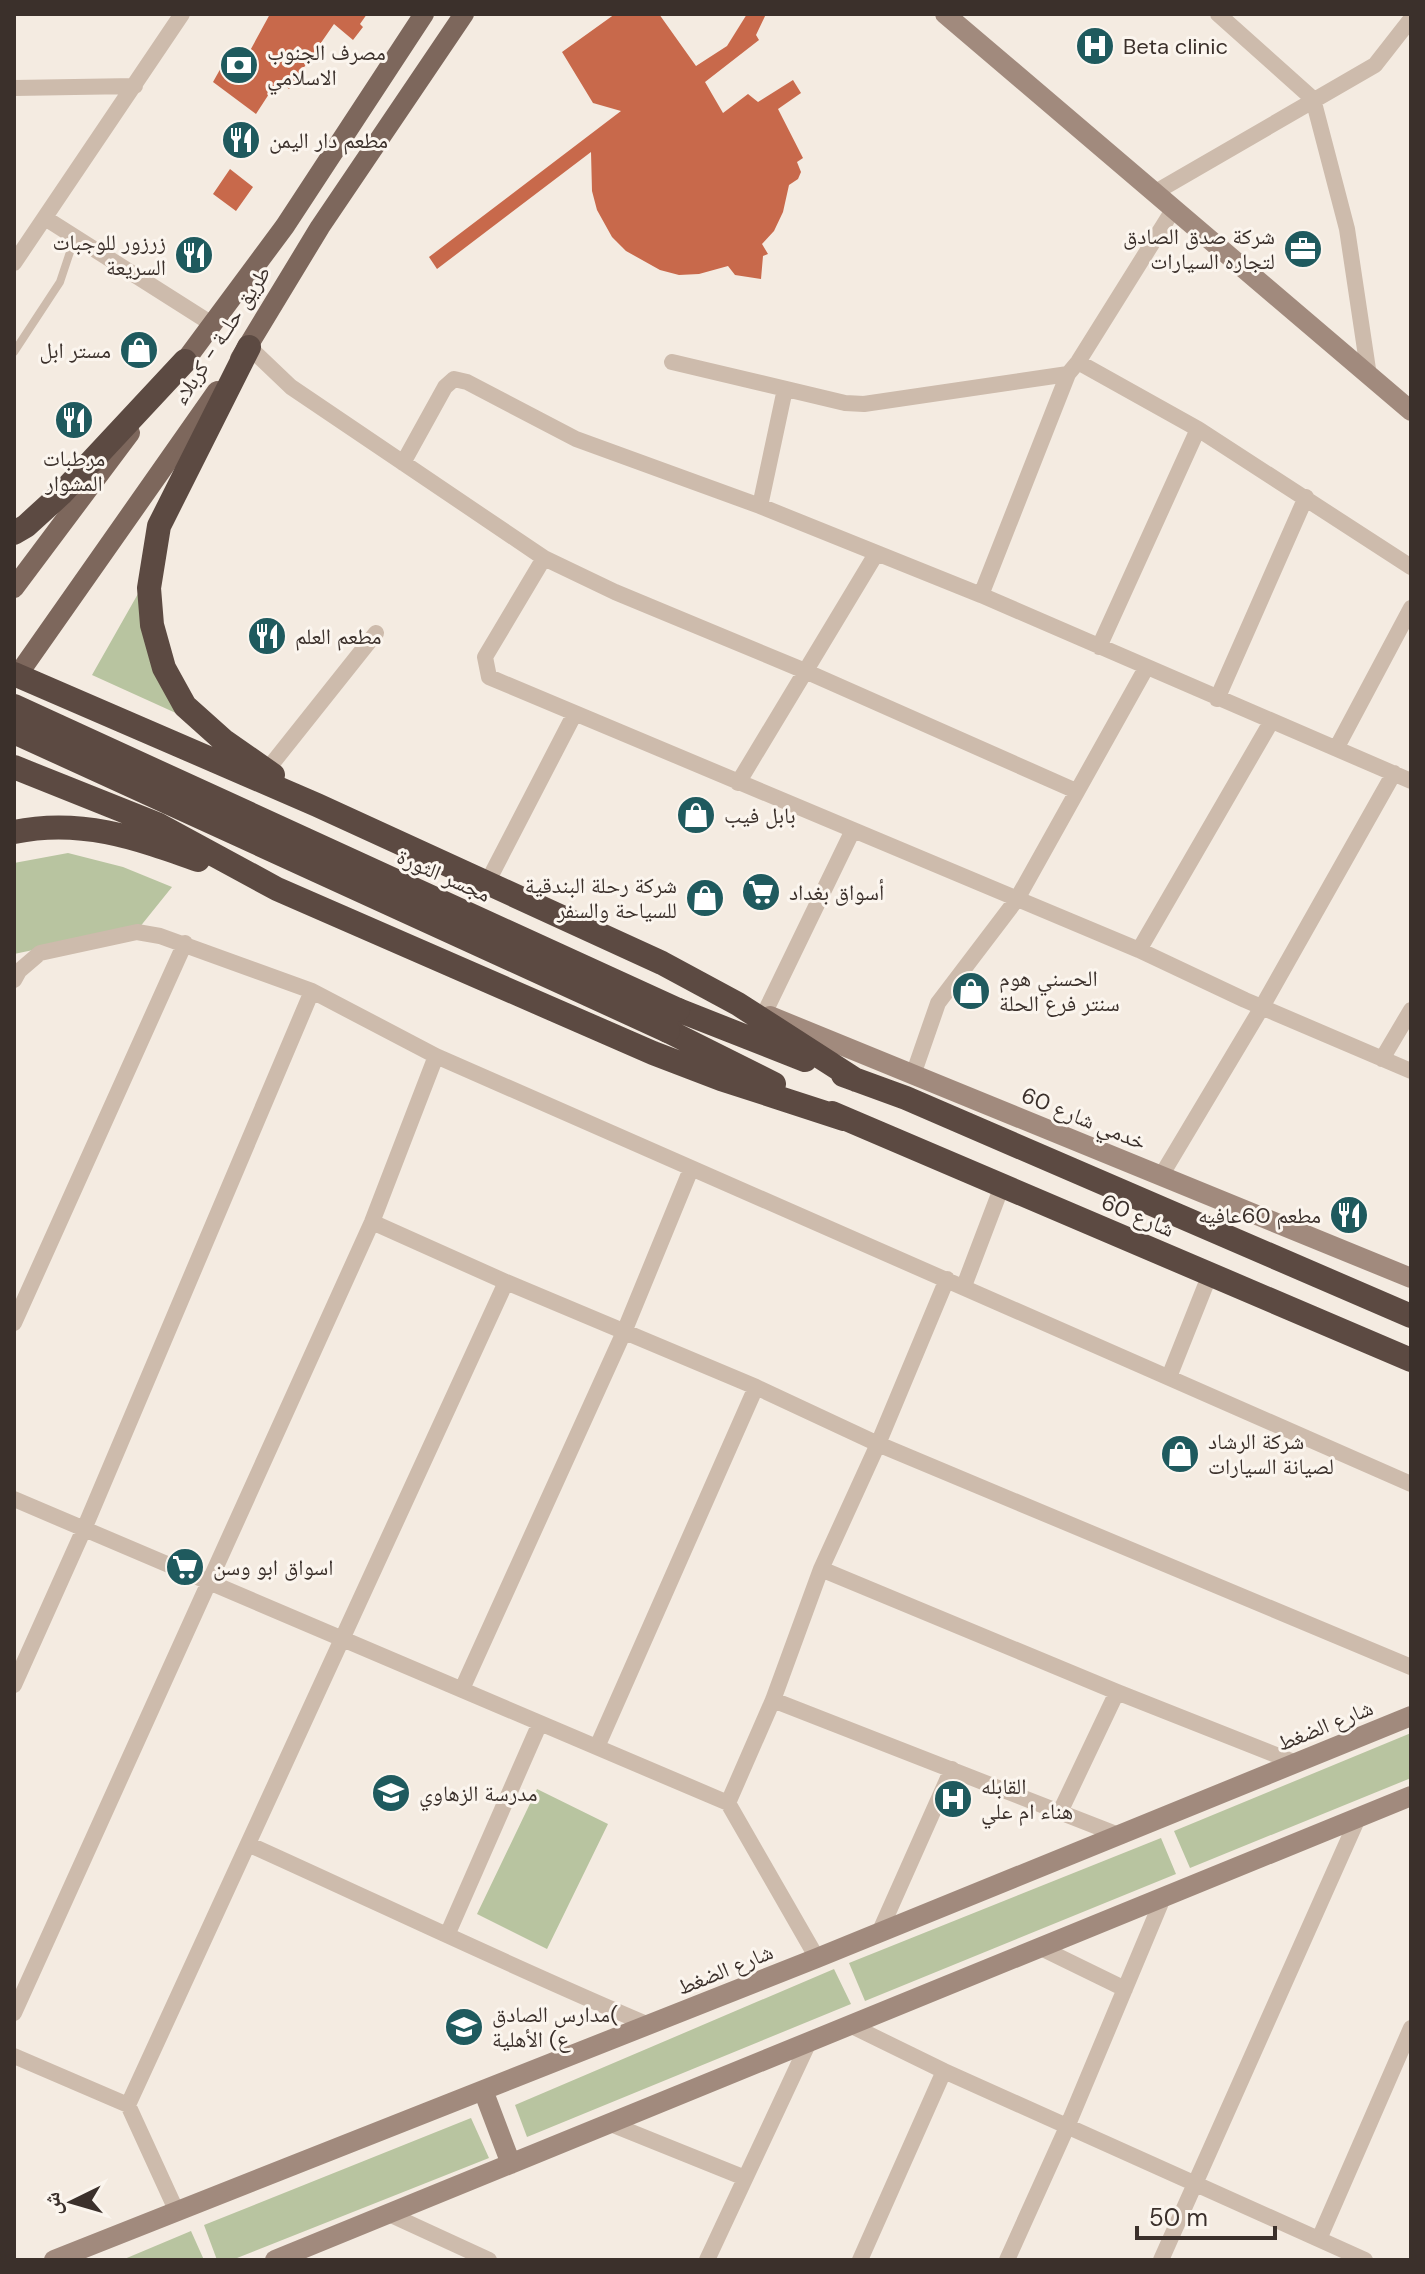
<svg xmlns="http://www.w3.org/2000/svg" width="1425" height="2274" viewBox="0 0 1425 2274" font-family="'DM Sans','Noto Naskh Arabic',sans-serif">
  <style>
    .green { fill: #b8c4a0 }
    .building { fill: #c8694b }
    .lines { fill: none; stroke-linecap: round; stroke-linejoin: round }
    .lane { stroke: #cdbbac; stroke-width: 8 }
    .street { stroke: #cdbbac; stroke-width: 16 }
    .secondary { stroke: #a18a7d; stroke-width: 20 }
    .primary { stroke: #7d675c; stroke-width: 20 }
    .highway { stroke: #5c4a42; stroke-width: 24 }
    .highway-bridge { stroke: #5c4a42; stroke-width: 24 }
    .labels { text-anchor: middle; stroke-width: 6; stroke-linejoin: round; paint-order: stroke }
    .poi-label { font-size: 22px; fill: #3b302b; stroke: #fbf5ee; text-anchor: start }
    .street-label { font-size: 22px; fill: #3b302b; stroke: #fbf5ee }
  </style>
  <rect width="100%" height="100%" fill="#f4ebe1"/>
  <path class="green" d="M139 592 178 714 92 675Z
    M68 853 123 867 172 887 139 928 14 954V863Z
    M1411 1733V1778L1190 1868 1174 1831Z
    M537 1789 608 1824 547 1949 477 1914Z
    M1161 1838 1176 1874 865 2001 849 1963Z
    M834 1969 851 2004 527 2137 515 2105Z
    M471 2118 489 2158 232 2260H217L204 2225Z
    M191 2231 204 2260H122Z"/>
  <path class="building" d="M270 14H367L360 24 363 27 353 40 334 24 289 89 278 80 256 114 213 82 232 48 246 58Z
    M615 14H659L696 66 727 46 747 14H766L756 35 759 40 705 82 723 113 748 94 758 102 793 80 801 93 778 109 803 158 797 162 801 172 798 179 789 185 783 212 774 231 762 244 768 254 763 256 761 279 735 275 728 266 699 274 679 275 660 270 626 251 612 237 597 210 592 191 591 152 437 269 429 257 621 111 593 103 562 52Z
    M230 169 253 187 236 211 213 194Z"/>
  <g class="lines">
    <path class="lane" d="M14 352 60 282 75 237"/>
    <path class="street" d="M1218 14 1313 99 1347 229 1369 376
      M14 88 135 86
      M1154 193 1375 65 1411 19
      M45 218 212 324
      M14 263 182 14
      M249 347 291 387 544 558 615 592 805 671 1076 791
      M672 362 845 403 864 404 1068 374
      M1078 362 1198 429 1411 567
      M403 463 445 387 454 379 467 382 576 439 760 506 981 595 1411 781
      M760 506 785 389
      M544 558 485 657 489 677 1139 950 1245 1000 1411 1071
      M981 595 1068 374 1078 362 1173 210
      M1099 647 1198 429
      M1217 699 1306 497
      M1337 747 1411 608
      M267 770 376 633
      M738 783 876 554
      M487 883 574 715
      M1139 950 1271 722
      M14 980 19 971 40 953 137 932 160 936 312 991 436 1056 1411 1484
      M764 1014 853 830
      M1382 1059 1411 1010
      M913 1075 938 1003 1017 899 1146 668
      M1161 1176 1262 1007 1394 773
      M372 1222 506 1282 756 1387 878 1444 1411 1667
      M964 1286 1002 1186
      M14 1323 185 943
      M1169 1377 1210 1274
      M14 1499 728 1803 817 1958
      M821 1569 1117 1692 1296 1763
      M14 1685 84 1529 312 991
      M462 1689 624 1332 691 1169
      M773 1700 1121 1836
      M597 1747 756 1387
      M728 1803 773 1700 821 1569 878 1444 947 1279
      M1060 1812 1117 1692
      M248 1844C381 1904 514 1968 649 2025
      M448 1933 540 1723
      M879 1933 952 1769
      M1041 1948 1125 1989
      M14 2013 372 1222 436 1056
      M852 2026 944 2071 1365 2260
      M14 2056 128 2105 177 2212
      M128 2105 506 1282
      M611 2124 745 2178
      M389 2214 489 2260
      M1319 2239 1411 2028
      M707 2260 808 2044
      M860 2260 944 2071
      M1007 2260 1067 2127 1163 1898
      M1161 2260 1358 1818"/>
    <path class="secondary" d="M945 14 1411 411
      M770 1016 1411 1278
      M483 2090 511 2164
      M54 2260 817 1958 1411 1716
      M275 2260 1411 1796"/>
    <path class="primary" d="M240 359 320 227 464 14
      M176 373 285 226 424 14
      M14 588 130 433
      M17 676 217 391"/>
    <path class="highway" d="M249 347 159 526 149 588 152 625 164 668 185 706 223 740 273 775
      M14 533 26 526 61 494 185 361
      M14 674 317 805 662 963 738 1004 856 1080
      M14 767 159 825 277 889 653 1053 721 1079 844 1119
      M14 832C81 818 136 838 198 860
      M678 1010 805 1060
      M668 1031 774 1084
      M843 1075 906 1098 1411 1316
      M832 1113 1411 1360"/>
    <path class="highway-bridge" d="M14 706 678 1010
      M14 732 668 1031"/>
  </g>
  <defs>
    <symbol id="hospital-disc" viewBox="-11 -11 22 22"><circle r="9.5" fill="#1f5a5e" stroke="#fbf5ee"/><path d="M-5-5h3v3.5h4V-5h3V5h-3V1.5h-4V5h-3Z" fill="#fff"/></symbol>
    <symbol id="bank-disc" viewBox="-11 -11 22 22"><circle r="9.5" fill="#1f5a5e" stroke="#fbf5ee"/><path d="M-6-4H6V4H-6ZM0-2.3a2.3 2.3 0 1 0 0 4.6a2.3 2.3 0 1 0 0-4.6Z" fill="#fff"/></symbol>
    <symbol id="restaurant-disc" viewBox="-11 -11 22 22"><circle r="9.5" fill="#1f5a5e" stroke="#fbf5ee"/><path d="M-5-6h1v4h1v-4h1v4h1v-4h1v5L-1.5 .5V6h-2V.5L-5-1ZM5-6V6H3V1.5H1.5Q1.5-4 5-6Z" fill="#fff"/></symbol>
    <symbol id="office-disc" viewBox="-11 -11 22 22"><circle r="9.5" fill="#1f5a5e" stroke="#fbf5ee"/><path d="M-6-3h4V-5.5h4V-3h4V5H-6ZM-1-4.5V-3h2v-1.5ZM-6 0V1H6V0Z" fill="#fff"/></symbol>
    <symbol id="shop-disc" viewBox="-11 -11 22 22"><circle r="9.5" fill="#1f5a5e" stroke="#fbf5ee"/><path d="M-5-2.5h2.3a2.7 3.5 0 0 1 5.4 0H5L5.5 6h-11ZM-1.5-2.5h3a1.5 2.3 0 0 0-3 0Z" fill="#fff"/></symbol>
    <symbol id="supermarket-disc" viewBox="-11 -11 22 22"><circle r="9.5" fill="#1f5a5e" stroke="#fbf5ee"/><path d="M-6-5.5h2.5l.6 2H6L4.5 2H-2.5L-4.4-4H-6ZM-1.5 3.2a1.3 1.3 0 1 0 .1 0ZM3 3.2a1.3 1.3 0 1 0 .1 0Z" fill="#fff"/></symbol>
    <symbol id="school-disc" viewBox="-11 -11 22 22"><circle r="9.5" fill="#1f5a5e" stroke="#fbf5ee"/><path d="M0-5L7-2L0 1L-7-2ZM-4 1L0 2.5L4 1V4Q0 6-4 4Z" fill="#fff"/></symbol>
  </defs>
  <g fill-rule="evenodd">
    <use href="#hospital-disc" x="1073" y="24" width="44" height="44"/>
    <use href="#bank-disc" x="217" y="43" width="44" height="44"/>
    <use href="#restaurant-disc" x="219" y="118" width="44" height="44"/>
    <use href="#office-disc" x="1281" y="227" width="44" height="44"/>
    <use href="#restaurant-disc" x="172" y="233" width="44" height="44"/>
    <use href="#shop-disc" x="117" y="328" width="44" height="44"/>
    <use href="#restaurant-disc" x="52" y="398" width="44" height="44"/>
    <use href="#restaurant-disc" x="245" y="614" width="44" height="44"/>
    <use href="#shop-disc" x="674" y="793" width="44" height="44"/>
    <use href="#supermarket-disc" x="739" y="870" width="44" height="44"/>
    <use href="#shop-disc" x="683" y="876" width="44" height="44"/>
    <use href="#shop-disc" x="949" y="969" width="44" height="44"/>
    <use href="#restaurant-disc" x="1327" y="1193" width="44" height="44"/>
    <use href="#shop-disc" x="1158" y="1432" width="44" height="44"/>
    <use href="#supermarket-disc" x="163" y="1545" width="44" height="44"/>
    <use href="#school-disc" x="369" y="1771" width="44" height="44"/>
    <use href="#hospital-disc" x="931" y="1777" width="44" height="44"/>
    <use href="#school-disc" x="442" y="2005" width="44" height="44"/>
  </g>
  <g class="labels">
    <g class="poi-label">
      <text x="1123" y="54">Beta clinic</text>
      <text x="267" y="60">مصرف الجنوب<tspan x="267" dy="25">الاسلامي</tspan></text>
      <text x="269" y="148">مطعم دار اليمن</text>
      <text x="1275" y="244" text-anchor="end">شركة صدق الصادق<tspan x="1275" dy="25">لتجاره السيارات</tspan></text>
      <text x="166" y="250" text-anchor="end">زرزور للوجبات<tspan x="166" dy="25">السريعة</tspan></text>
      <text x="111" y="358" text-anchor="end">مستر ابل</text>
      <text x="74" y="466" text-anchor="middle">مرطبات<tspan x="74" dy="25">المشوار</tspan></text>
      <text x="295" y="644">مطعم العلم</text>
      <text x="724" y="823">بابل فيب</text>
      <text x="677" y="893" text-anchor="end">شركة رحلة البندقية<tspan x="677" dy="25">للسياحة والسفر</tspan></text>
      <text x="789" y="900">أسواق بغداد</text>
      <text x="999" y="986">الحسني هوم<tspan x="999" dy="25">سنتر فرع الحلة</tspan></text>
      <text x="1321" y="1223" text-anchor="end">مطعم 60عافيه</text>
      <text x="1208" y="1449">شركة الرشاد<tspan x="1208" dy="25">لصيانة السيارات</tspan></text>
      <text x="213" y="1575">اسواق ابو وسن</text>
      <text x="981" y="1794">القابله<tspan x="981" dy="25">هناء ام علي</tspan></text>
      <text x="419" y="1801">مدرسة الزهاوي</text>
      <text x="492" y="2022">مدارس الصادق(<tspan x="492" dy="25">ع) الأهلية</tspan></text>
    </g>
    <g class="street-label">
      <text transform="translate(221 335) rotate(-57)" y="8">طريق حلــة - كربلاء</text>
      <text transform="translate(444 875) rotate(24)" y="8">مجسر الثورة</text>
      <text transform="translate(1084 1118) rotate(22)" y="8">خدمي شارع 60</text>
      <text transform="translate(1138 1215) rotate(23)" y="8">شارع 60</text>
      <text transform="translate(1325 1725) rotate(-22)" y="8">شارع الضغط</text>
      <text transform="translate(725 1969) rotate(-22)" y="8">شارع الضغط</text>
    </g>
  </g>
  <rect width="1425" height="2274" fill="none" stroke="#3b302b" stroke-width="32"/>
  <g transform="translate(72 2202) rotate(265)" stroke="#fbf5ee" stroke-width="6" paint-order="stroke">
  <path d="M0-6L14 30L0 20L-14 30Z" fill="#3b302b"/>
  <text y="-12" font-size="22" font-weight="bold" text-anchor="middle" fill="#3b302b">ش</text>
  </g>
  <path d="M1137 2226v12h138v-12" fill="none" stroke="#3b302b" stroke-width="4"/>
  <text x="1149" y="2226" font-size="24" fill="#3b302b" stroke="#fbf5ee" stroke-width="6" paint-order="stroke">50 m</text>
</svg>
